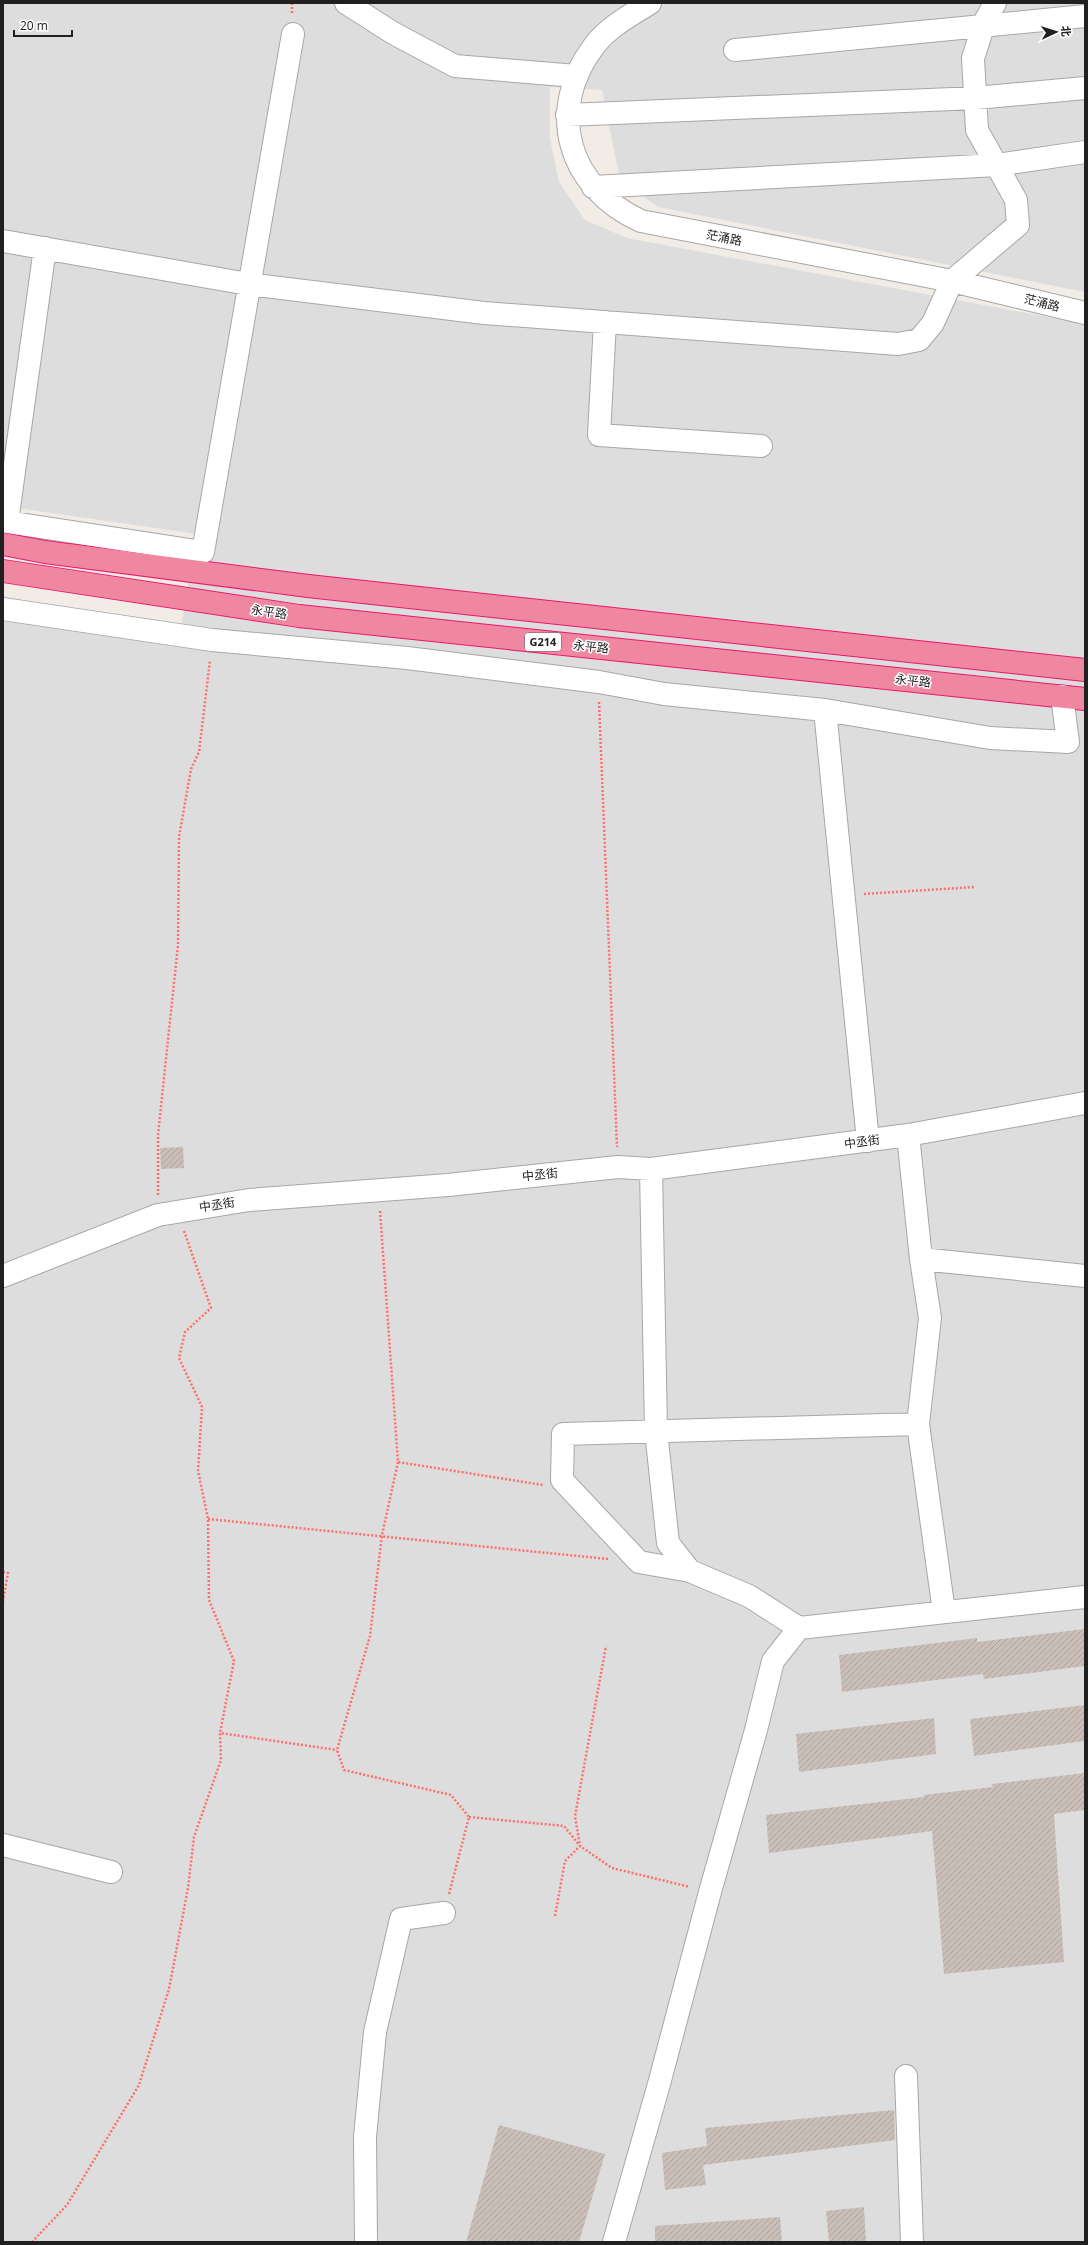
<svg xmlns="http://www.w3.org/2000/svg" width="1088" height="2245" viewBox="0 0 1088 2245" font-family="'Open Sans','Noto Sans SC',sans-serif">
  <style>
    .residential { fill: #dedddd }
    .building { fill: url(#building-hatch) }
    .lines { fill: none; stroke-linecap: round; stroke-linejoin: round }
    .minor-casing { stroke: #a7a7a7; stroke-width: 24 }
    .highway-casing { stroke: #eb176d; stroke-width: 24 }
    .path { stroke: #ff6f69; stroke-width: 2.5; stroke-dasharray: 2 2; stroke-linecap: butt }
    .minor { stroke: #fff; stroke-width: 22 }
    .highway { stroke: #ef87a1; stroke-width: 22 }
    .labels { text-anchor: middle; stroke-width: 3; stroke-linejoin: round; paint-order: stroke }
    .shield { fill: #fff; stroke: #636363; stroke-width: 1 }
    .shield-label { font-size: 11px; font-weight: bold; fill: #202020 }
    .street-label { font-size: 12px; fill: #202020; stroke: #fff }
  </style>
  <defs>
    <pattern id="building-hatch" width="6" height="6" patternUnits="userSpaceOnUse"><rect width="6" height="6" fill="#cabfb8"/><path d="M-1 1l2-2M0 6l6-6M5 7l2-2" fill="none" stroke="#ada49e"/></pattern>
  </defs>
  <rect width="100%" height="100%" fill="#f1ede6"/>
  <path class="residential" d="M3 3H1085V292L658 207 620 180 602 90 550 87V139L559 182 585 220 627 238 1085 324V2242H3V596L180 631 197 534 3 506Z"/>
  <path class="building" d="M183 1147 184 1168 161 1169 160 1148Z
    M1085 1629V1666L984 1679 983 1674 842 1692 839 1655 977 1638V1642Z
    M1085 1705V1741L974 1756 970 1719Z
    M934 1718 936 1754 799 1772 796 1734Z
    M1085 1773V1810L1054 1814 1064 1962 944 1974 932 1831 769 1853 766 1815 924 1797V1795L993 1787 992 1784Z
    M894 2110 895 2140 703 2165 706 2185 665 2190 662 2153 707 2146 705 2128Z
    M499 2125 605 2154 579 2242H466Z
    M864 2207 866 2242H829L826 2211Z
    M780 2217 782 2242H655V2226Z"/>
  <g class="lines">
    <defs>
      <path id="minor" d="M346 3 393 33 455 66 576 76
        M650 3C631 15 608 27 594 46 545 111 568 188 641 221L952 281 1085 313
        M735 50 1085 16
        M567 115 976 98 1085 88
        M593 187 997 165 1085 152
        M3 241 248 284 484 313 898 344 919 340 933 323 952 281 1018 225 1016 200 977 130 973 58 985 21 995 3
        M45 248 7 522 203 552 293 34
        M605 322 599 435 761 446
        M3 609 212 640 407 658 599 682 664 694 825 710 990 738 1068 742 1062 696
        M825 710 868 1141
        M908 1135 921 1259 930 1318 918 1424 944 1612
        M651 1169 656 1431 668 1543 690 1571
        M921 1259 1085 1276
        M3 1276 158 1215 249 1200 448 1185 618 1167 651 1169 908 1135 1085 1103
        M799 1628 749 1596 690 1571 639 1562 562 1480 563 1434 918 1424
        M3 1845 111 1872
        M906 2076 912 2242
        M366 2242 365 2137 375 2032 401 1919 444 1913
        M614 2242 659 2084 710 1892 756 1730 773 1661 799 1628 1085 1597"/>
      <path id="highway" d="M3 544 45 552 308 586 1085 670
        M3 571 299 616 1085 699"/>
    </defs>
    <use href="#minor" class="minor-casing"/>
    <use href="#highway" class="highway-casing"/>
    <path class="path" d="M292 3V14
      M599 702 617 1147
      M864 894 975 887
      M158 1195V1135L178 945 179 837 191 769 199 752 210 660
      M380 1211 398 1462 543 1485
      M184 1231 211 1308 185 1332 179 1358 202 1407 198 1471 208 1519 209 1600 234 1661 220 1733
      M398 1462 382 1535 370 1636 337 1750 344 1770 451 1795 469 1817 449 1894
      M208 1519 608 1559
      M3 1572 8 1573 3 1601
      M469 1817 564 1826 580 1846 612 1868 690 1887
      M555 1916 565 1861 580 1846 575 1816 606 1646
      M32 2242 67 2205 139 2085 169 1989 188 1888 194 1837 221 1760 220 1733 337 1750"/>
    <use href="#minor" class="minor"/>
    <use href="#highway" class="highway"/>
  </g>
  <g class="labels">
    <rect class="shield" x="525" y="633" width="36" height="18" rx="3"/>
    <g class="shield-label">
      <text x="543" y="646">G214</text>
    </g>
    <g class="street-label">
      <text transform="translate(724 238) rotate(11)" y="4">茫涌路</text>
      <text transform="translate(1042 303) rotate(14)" y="4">茫涌路</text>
      <text transform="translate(269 612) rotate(8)" y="4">永平路</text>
      <text transform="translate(591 647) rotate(6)" y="4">永平路</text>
      <text transform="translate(913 681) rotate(6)" y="4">永平路</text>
      <text transform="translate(862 1142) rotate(-8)" y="4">中丞街</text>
      <text transform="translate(540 1175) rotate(-6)" y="4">中丞街</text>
      <text transform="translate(217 1205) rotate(-9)" y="4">中丞街</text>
    </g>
  </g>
  <rect width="1088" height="2245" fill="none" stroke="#202020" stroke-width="8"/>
  <g transform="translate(1056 32) rotate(86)" stroke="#ffffff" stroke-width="3" paint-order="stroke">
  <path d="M0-3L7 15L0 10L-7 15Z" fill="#202020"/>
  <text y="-6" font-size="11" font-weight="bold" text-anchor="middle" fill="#202020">北</text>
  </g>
  <path d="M14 30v6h58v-6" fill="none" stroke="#202020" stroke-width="2"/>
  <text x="20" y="30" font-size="12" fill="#202020" stroke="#ffffff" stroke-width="3" paint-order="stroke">20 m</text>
</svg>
